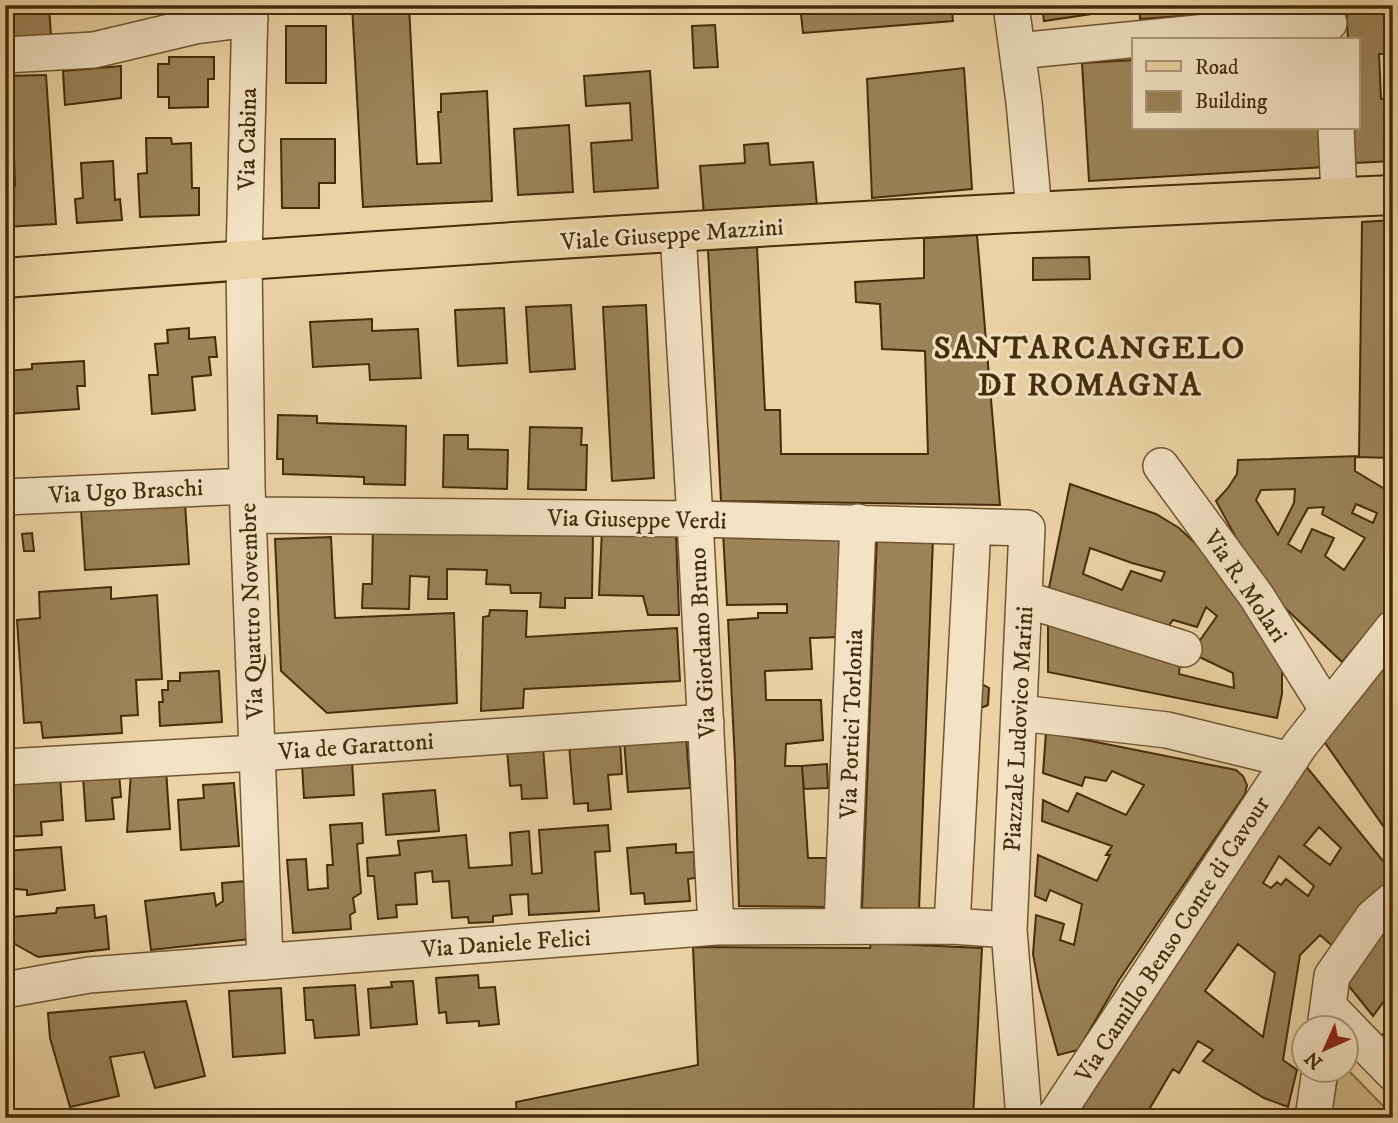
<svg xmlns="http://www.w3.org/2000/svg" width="1398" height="1123" viewBox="0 0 1398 1123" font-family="'IM FELL DW Pica',serif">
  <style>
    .green { fill: #d0b78a; stroke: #8a724a; stroke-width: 2 }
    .building { fill: #9c835a; stroke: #452c09; stroke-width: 2; fill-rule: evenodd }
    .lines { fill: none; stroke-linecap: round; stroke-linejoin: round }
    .minor-casing { stroke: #6f5630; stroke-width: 38 }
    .major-casing { stroke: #452c09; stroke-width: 42 }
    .minor { stroke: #f3e2c4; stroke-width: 35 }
    .major { stroke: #ecd3a5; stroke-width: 38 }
    .labels { text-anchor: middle; stroke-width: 6; stroke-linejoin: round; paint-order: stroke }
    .street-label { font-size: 24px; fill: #452c09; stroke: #f3e2c4 }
    .district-label { font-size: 32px; font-weight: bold; letter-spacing: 2px; fill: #452c09; stroke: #f3e2c4 }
  </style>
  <rect width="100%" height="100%" fill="#ecd3a5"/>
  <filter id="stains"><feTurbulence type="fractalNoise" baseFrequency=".00286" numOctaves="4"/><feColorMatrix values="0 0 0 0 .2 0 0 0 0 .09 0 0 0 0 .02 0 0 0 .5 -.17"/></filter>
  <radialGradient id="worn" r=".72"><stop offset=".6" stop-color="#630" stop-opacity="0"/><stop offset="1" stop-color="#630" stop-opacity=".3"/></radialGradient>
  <path class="green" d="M1346 1068 1393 1116V1118H1330L1339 1071 1346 1070Z"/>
  <path class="building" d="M5 5H49L51 36 5 37Z
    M352 5H409L417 164 441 163 438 112H441V94L487 91 492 201 363 207Z
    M800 5H974L975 11 952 12 953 21 803 33Z
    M1042 5H1105L1106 12 1044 21Z
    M1139 5H1210L1211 14 1140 19Z
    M1346 5H1384L1387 54H1379L1381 99 1393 98V161L1355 163 1353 128H1358V40H1348Z
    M715 25 718 67 694 68 692 26Z
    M286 26H326V83H286Z
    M169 57H214V79H208V107L169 108V97H158V64H169Z
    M1134 60V128H1323L1326 167 1089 181 1082 63Z
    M121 66V98L65 105 63 71Z
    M964 68 972 189 872 198 867 79Z
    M650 71 658 188 594 192 591 143 632 140 630 103 586 106 584 76Z
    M46 75 56 224 5 227V187L15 186 12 97H5V76Z
    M569 125 573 192 518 195 514 129Z
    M146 138H171L172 144 191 143 192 188H199V215L140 217 138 174 147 173Z
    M281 139H335V183H319V208H282Z
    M768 143 770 165 813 162 817 206 704 215 700 166 745 163 744 145Z
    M113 161 115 200 120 199 122 220 77 223 75 199 83 198 81 163Z
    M1393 220V458L1355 457V471L1388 491 1393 484V603L1342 662 1263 587 1216 501 1228 488 1237 474 1238 460 1359 456 1362 222ZM1295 489 1294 503 1278 535 1256 500 1261 490ZM1356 504 1377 513 1373 523 1352 513ZM1324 507 1322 514 1365 538 1344 570 1325 556 1334 538 1312 529 1301 552 1288 544 1308 508Z
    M977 235 1000 505 721 501 708 250 757 247 765 410H780L781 454H928L925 351 882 349 880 304 856 302 855 282 924 278V238Z
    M1089 257 1090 279 1033 280V258Z
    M571 305 575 369 530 372 526 307Z
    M646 305 654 478 612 481 603 307Z
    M504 308 507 363 458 366 455 310Z
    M372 319V331L418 329 421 378 370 380 369 364 313 367 310 322Z
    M189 328V339L215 337 217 357H209L211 375 192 377 195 410 152 414 149 375H158L155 344 168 343 167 330Z
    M84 361 85 386H77L79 409 7 414 5 371 32 369V364Z
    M278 415 317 416V423L406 426 405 485 364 484V477L283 474V459H277Z
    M530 427 582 428 581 445H587L586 490 528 489Z
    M444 435H468V449L508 450 507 489 443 487Z
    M1070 484 1156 514 1179 528 1209 556 1256 612 1282 669V694L1277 718 1048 672V617L1181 653 1179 674 1234 688 1233 673 1191 653 1217 616 1206 607 1197 627 1173 620 1160 638 1048 593ZM1090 548 1132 563 1165 572 1161 581 1131 571 1122 590 1083 574Z
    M185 503 189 564 85 570 81 510Z
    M373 525 593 531 592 598H565V608L540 607 541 593H511L510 585 486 584 487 570 447 569V599H428L429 577 410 576 409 609 362 608 363 584H372Z
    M602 530 676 533 679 615H648L643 596 599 595Z
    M723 532 845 537 842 637 810 638 812 669 765 671 766 700H821L823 740 786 744 785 766H802L808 858H832L830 907 739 906 735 762 728 620 758 618V613H787V604L727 605Z
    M32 533 34 551H24L22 534Z
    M877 536 933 538 919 910 862 908Z
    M331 537 335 618 454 613 457 703 327 713 281 671 275 539Z
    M111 587V599L157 595 162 679 136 680 138 715 121 716 122 733 43 738 41 722 24 723 17 620 40 618 39 592Z
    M490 610 527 611 526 637 677 628 680 681 524 689 523 708 481 711 483 617 489 616Z
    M1393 640V840L1323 740Z
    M219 671 222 722 160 726 159 702H163L162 690H168V681H180V673Z
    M982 684 989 688 988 705 981 708H977Z
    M1046 732 1236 770 1243 776 1247 785 1245 794 1119 980 1078 1050 1058 1055 1039 987 1033 954 1036 915 1064 924 1060 940 1074 945 1082 904 1050 890 1046 901 1035 896 1038 855 1097 881 1110 855H1106L1112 846 1042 821 1043 800 1068 812 1077 793 1126 815 1144 785 1112 771 1106 781 1085 777 1082 786 1043 773Z
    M686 736 690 788 628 792 624 740Z
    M620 741 622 774 608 775 611 809 588 811V803L574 804 569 745Z
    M543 747 547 798 522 799 521 785 510 786 507 749Z
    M352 761 354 795 304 798 302 764Z
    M827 764 828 788 804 789 802 766Z
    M1305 765 1393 873V877L1336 949 1320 935 1300 955 1283 1060 1297 1070 1288 1107 1264 1098 1203 1061 1213 1050 1198 1041 1179 1073 1173 1069 1144 1118H1074ZM1319 827 1341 848 1330 865 1304 845ZM1279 856 1314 886 1308 896 1286 879 1281 885 1277 882 1271 888 1263 883ZM1238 944 1275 973 1263 1037 1205 991Z
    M166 769 170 829 127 832 131 772Z
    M119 773 121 797 112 798 114 819 86 821 83 776Z
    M5 776H60L63 820 41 822 42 835 5 837Z
    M234 783 239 846 181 850 178 800 204 798 203 785Z
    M435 790 439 831 386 835 383 794Z
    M362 823 363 843 357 844 361 893 353 898 355 912 350 915 351 929 293 933 287 860 306 859 308 890 328 888 327 865H333L330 825Z
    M608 825 610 851 595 852 599 911 529 915 528 894 510 895 512 914 493 916V922L469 923 468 917 452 918 449 881 433 882 432 871 415 873 417 904 396 905 397 917 378 919 374 876H368L367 858 400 855 398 841 466 835 469 868 512 865 510 833 529 831 532 874 542 873 539 830Z
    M676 844V853L694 852 695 878 688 879 690 901 645 904 644 893 631 894 627 848Z
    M61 847 65 890 27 895V890L5 888V851Z
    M245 881 250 939 151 950 145 901 214 893 216 906 223 901 222 883Z
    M94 905 95 918 106 916 109 949 38 957 13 943 12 917 56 913 57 908Z
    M1393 918V989L1373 1016 1344 980Z
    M871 943 982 948 973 1118H754L693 1115V1118H517L516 1102 698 1065 693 947 870 948Z
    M478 975 479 988 495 987 499 1024 479 1026V1021L447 1023 446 1012 439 1013 436 978Z
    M413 981 417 1024 371 1028 368 989 392 987 391 982Z
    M355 985 359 1035 315 1038 313 1020H306L304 988Z
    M281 988 285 1053 233 1057 229 991Z
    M186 1001 205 1076 155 1088 144 1052 110 1057 119 1096 70 1107 50 1038 48 1013Z
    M1393 1014V1043L1383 1034 1389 1027 1384 1023Z"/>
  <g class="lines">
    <defs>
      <path id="minor" d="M250 5 244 260 247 486 265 962
        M1011 5 1024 102 1034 211
        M1018 51 1237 29 1329 23
        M5 55 94 50 195 26 250 19
        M1336 128 1339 197
        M678 233 695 519 716 927
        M1161 466 1257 597 1327 709
        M5 497 247 486
        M248 515 695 519 1027 528 1009 930 1024 1118
        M1024 599 1184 649
        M1020 713 1167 730 1290 760
        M5 767 257 753 706 722
        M842 926 858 522
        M952 926 972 546
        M5 990 89 975 716 927 952 926 1009 930
        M1328 1006 1393 1073
        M1325 1028 1332 976 1373 917 1393 900
        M1054 1118 1300 745 1393 628
        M1313 1118 1320 1070"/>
      <path id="major" d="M5 278C467 242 930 215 1393 195"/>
    </defs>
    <use href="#minor" class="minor-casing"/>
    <use href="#major" class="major-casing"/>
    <use href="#minor" class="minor"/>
    <use href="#major" class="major"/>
  </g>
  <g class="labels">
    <g class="street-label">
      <text transform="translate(247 139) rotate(-89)" y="8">Via Cabina</text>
      <text transform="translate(672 234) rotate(-4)" y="8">Viale Giuseppe Mazzini</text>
      <text transform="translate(126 491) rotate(-3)" y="8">Via Ugo Braschi</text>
      <text transform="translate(637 519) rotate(1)" y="8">Via Giuseppe Verdi</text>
      <text transform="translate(1246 586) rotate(56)" y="8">Via R. Molari</text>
      <text transform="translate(251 611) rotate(-92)" y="8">Via Quattro Novembre</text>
      <text transform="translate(702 643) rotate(-93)" y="8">Via Giordano Bruno</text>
      <text transform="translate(851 724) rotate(-88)" y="8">Via Portici Torlonia</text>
      <text transform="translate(1018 729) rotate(-87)" y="8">Piazzale Ludovico Marini</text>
      <text transform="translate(356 746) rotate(-4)" y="8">Via de Garattoni</text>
      <text transform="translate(1172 939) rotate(-57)" y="8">Via Camillo Benso Conte di Cavour</text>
      <text transform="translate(506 943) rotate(-4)" y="8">Via Daniele Felici</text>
    </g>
    <g class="district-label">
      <text x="1090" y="358">SANTARCANGELO<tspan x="1090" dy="37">DI ROMAGNA</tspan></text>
    </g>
  </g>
  <rect width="1398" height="1123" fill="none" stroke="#ecd3a5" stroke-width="28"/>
  <rect x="7" y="7" width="1384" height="1109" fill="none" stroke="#452c09" stroke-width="3.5"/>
  <rect x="14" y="14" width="1370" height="1095" fill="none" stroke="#452c09" stroke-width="2"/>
  <rect x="1132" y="38" width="228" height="91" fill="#f3e2c4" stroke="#ad9979" stroke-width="2"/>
  <rect x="1146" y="61" width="35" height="10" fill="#ecd3a5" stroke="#ad9979" stroke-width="2"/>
  <text x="1195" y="74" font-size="21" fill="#452c09">Road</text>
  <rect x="1146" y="91" width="35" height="21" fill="#9c835a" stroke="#ad9979" stroke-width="2"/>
  <text x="1195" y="108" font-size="21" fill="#452c09">Building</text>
  <g transform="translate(1325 1049) rotate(225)"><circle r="33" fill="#f3e2c4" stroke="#ad9979" stroke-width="2"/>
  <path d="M0-5L12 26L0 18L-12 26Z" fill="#8f2418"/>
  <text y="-10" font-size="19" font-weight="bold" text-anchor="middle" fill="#452c09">N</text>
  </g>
  <rect width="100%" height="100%" filter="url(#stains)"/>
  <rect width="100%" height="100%" fill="url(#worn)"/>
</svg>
